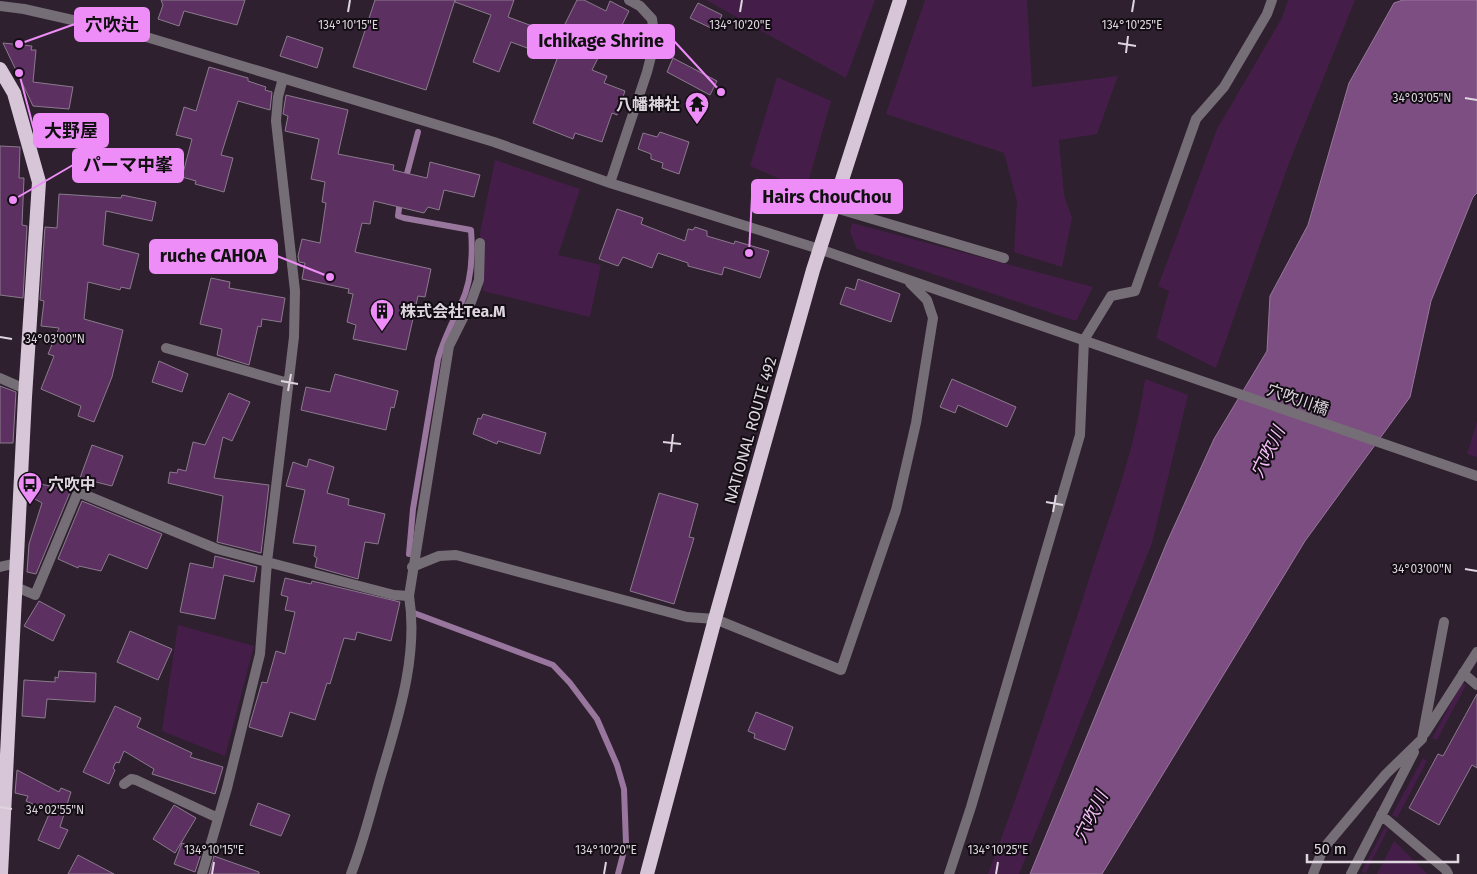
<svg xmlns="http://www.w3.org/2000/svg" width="1477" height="874" viewBox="0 0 1477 874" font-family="'Fira Sans','Noto Sans JP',sans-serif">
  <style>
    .green { fill: #441e48 }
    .water { fill: #7c4e81; stroke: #99769d }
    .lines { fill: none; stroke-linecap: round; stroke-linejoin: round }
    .stream { stroke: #99769d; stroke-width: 6 }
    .building { fill: #5c3161; stroke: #8a7a8c }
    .minor { stroke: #766e76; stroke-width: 10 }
    .tertiary { stroke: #766e76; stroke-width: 10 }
    .trunk { stroke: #d7c6d8; stroke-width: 14 }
    .ticks { fill: none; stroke: #ded5df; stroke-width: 2 }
    .labels { text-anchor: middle; stroke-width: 4; stroke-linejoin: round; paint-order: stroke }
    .poi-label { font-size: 16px; font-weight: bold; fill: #ded5df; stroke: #120c13; text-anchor: start }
    .street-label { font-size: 16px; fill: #ded5df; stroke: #120c13 }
    .water-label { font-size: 18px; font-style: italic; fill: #f4bdf8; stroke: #120c13 }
    .ticks-label { font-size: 12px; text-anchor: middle; fill: #ded5df; stroke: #120c13; stroke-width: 4; stroke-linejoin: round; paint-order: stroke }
    .leader { fill: none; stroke: #ee8cf8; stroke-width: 2 }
    .callout-dot { fill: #ee8cf8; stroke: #120c13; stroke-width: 2 }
    .callout { fill: #ee8cf8; stroke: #ee8cf8; stroke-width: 2 }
    .callout-label { font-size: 18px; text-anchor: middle; font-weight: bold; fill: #111 }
  </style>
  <rect width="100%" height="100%" fill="#2e202f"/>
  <path class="green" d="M706 0H875L846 78Z
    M925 0H1027L1032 87 1118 76 1097 134 1059 140 1064 195 1072 218 1062 267 1014 252 1017 201 1004 153 886 114Z
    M1288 0H1355L1289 163 1216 368 1156 338 1169 291 1158 286 1217 129 1282 18Z
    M777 77 831 101 806 190 750 166Z
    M495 160 580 189 558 255 601 265 590 317 483 291 480 233Z
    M852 223 1093 287 1076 321 857 249 850 232Z
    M1145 379 1188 395 1152 543 1019 874H988C1025 776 1058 676 1090 576 1111 512 1136 447 1145 379Z
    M1477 422V457L1467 454Z
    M178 625 254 646 225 756 162 731Z
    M1462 683 1466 685 1437 740 1432 738Z
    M1423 758 1427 761 1397 818 1392 815Z
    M1385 827 1388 829 1365 874 1362 871Z
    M1394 841 1427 874H1377Z"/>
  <path class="water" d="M1403 0H1477V193L1473 197 1431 301 1410 397 1305 541 1102 874H1030L1167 542 1214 439 1267 351 1270 296 1308 225 1349 83 1394 3Z"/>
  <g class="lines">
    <path class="stream" d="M405 181 418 132
      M400 201 398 216 404 218 471 230C473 255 472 281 461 304 452 323 444 338 438 359L413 509 409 554
      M414 613 553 665 570 683 597 719 617 765 624 789 626 843 618 874"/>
  </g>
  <path class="building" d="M161 0H245L237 25 184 11 179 26 158 19 163 5Z
    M375 0H514L508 17 559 36 577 0H584L606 11 610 1 629 11 618 33 612 30 592 70 607 76 604 83 625 91 617 115 612 113 602 142 575 133 573 139 533 123 557 59 511 42 499 72 473 62 491 15 455 2V0L426 90 353 67Z
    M698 3 722 15 715 30 690 18Z
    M287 36 323 48 317 68 280 56Z
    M3 43 32 46 31 50H36L33 82 73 87 69 109 33 106Z
    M673 58 717 81 710 95 667 72Z
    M209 67 248 78V81L266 87 265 90 272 92 270 110 238 101 221 155 233 158 224 192 195 184 196 181 182 177 192 139 176 135 184 107 196 111Z
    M286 95 348 110 338 154 394 165 393 170 427 178 430 162 480 175 474 197 444 190 439 210 428 207 424 213 374 201 370 224 362 223 355 252 431 269 425 297 418 296 406 350 353 339 356 325 347 322 353 294 348 293 349 289 302 279 305 263 299 262 298 256 302 239 320 243 326 203 322 202 325 182 311 179 319 139 285 131 288 116 283 114Z
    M660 132 689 142 679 174 662 168 663 163 651 159V154L638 149 643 133 657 137Z
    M0 146 20 147 19 178H24L22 225 27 226 23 298 0 295Z
    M59 194 121 198 122 195 156 202 152 221 106 211 103 245 139 254 130 289 121 287 120 290 88 282 84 319 123 330 112 377 94 422 78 416 81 406 41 389 54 356 48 354 59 328 41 326 44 301 40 300 45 227 57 228Z
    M617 209 643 218 641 224 685 241 688 229 693 230 695 227 707 231V236L734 244 735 241 769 251 760 278 724 267 722 275 688 266V263L658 253 652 268 623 257 618 266 599 259Z
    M211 278 230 282 229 288 285 298 281 322 262 319 261 327 258 326 249 365 217 355 222 329 200 324Z
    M858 279 900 294 891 322 840 304 846 287 855 290Z
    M159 361 188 374 182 392 152 382Z
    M335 374 398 391 394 408 391 407 386 430 301 410 306 387 330 392Z
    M952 379 1016 407 1007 427 958 405 955 413 940 407Z
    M0 386 16 392 13 443H0Z
    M229 393 250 402 232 441 223 437 214 478 269 485 261 553 217 542 223 496 168 483 170 472 177 473 178 469 186 471 193 442 205 445Z
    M483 414 546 433 540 454 498 441 497 444 473 434 478 418 481 419Z
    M92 445 123 456 112 486 80 478Z
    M309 459 334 467 327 493 349 499 348 505 385 514 378 544 365 542 358 579 315 567 317 558 314 556 316 546 293 543 305 490 286 486 293 462 307 467Z
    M35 483 71 490 36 574 27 572 29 544 42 503 33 498Z
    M659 493 698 504 689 537 694 538 674 604 630 591Z
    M82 501 162 534 147 569 109 554 101 571 79 566 78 568 58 559Z
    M215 556 257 567 254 582 224 575 215 619 180 612 190 563 213 568Z
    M285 578 311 584 312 581 400 602 391 641 357 632 355 640 344 638 330 684 327 683 315 720 290 712 282 737 249 727 262 682 267 683 276 651 285 654 295 612 285 610 288 597 281 595Z
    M39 601 65 615 53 641 24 626Z
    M130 631 172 649 158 680 117 662Z
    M59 671 96 673 95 702 47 699 45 718 22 716 24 680 55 682V677L58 678Z
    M1477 694V768L1472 765 1439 825 1409 808 1438 754 1443 756Z
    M115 706 141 718 137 727 192 753 190 757 223 767 215 794 152 774 154 769 124 751 119 763 116 762 113 768 115 770 109 784 83 772Z
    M756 712 793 727 785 750 754 738 755 734 748 731Z
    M17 770 59 792 61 788 71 792 60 827 68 830 59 849 38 840 50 812 26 801 28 796 15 793Z
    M258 803 290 815 281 836 250 825Z
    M174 805 196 818 175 853 153 839Z
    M182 843 202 851 195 872 174 864Z
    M78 855 114 874H68Z
    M214 856 259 872V874H209Z"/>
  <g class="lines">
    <path class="minor" d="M0 6 24 9 143 36 494 142 610 183 819 249 1477 476
      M610 183 647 72 655 41 652 19 640 6 629 0
      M832 207 1004 258
      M1084 340 1111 296 1135 291 1196 119 1224 87 1267 14 1272 0
      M166 348 288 383
      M0 378 25 389
      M0 567 17 563
      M412 567 439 556 456 555 687 617 715 619 841 670 896 510 916 423 933 318 927 300 910 283
      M16 587 35 595 78 492 217 549 394 595 409 596 449 346 471 302 479 280 480 243
      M1463 673 1477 685
      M1425 733 1477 652
      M124 784 131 779 136 780 218 818
      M1381 815 1446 870 1448 874
      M202 874 227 788 260 654 267 562 294 337 295 291 276 121 278 97 283 78
      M351 874C363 843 371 811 380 779 397 721 419 657 409 596
      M1313 874 1323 849 1386 774 1422 739 1444 622
      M1351 874 1414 752"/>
    <path class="tertiary" d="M949 874 971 807 1080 435 1084 340"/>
    <path class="trunk" d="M0 69 14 93 39 182 25 397 1 874
      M647 874 715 619 813 270 900 0"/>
  </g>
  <path class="ticks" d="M348 12 350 0M740 12 742 0M1132 12 1134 0M1118 43 1136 46M1126 53 1128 36M1465 98 1477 100M0 337 12 339M281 381 298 384M288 391 291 374M663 442 681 444M671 452 673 434M1046 502 1063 505M1053 512 1056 495M1465 569 1477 571M0 807 12 809M212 874 214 862M604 874 606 862M996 874 998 862"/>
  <defs>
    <symbol id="temple-pin" viewBox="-11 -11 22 30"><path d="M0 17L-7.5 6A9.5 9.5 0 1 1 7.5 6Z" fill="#ee8cf8" stroke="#120c13"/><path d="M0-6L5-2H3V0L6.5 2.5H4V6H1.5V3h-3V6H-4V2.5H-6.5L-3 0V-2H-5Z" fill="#111"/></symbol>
    <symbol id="building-pin" viewBox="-11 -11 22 30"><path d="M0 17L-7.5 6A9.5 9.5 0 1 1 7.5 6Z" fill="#ee8cf8" stroke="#120c13"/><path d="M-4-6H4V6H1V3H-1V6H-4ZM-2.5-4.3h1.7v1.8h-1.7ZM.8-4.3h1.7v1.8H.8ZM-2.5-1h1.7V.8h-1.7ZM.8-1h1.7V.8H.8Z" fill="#111"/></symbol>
    <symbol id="bus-pin" viewBox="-11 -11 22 30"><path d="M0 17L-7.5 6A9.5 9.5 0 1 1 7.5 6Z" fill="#ee8cf8" stroke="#120c13"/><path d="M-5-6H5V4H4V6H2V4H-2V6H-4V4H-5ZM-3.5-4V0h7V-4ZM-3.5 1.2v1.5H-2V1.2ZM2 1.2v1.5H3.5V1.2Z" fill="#111"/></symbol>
  </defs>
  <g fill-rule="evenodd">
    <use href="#temple-pin" x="683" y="90" width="28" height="38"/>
    <use href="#building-pin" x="368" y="297" width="28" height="38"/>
    <use href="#bus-pin" x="16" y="470" width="28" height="38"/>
  </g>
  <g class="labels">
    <g class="poi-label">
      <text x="680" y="110" text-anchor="end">八幡神社</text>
      <text x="400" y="317">株式会社Tea.M</text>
      <text x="48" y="490">穴吹中</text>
    </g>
    <g class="street-label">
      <text transform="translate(1298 399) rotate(19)" y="6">穴吹川橋</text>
      <text transform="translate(750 430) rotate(-74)" y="6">NATIONAL ROUTE 492</text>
    </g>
    <g class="water-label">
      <text transform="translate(1268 452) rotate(-64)" y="6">穴吹川</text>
      <text transform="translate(1091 817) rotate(-64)" y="6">穴吹川</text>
    </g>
  </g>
  <g class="ticks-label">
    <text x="1132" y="29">134°10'25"E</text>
    <text x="348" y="29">134°10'15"E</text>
    <text x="740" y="29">134°10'20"E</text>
    <text x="1422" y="102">34°03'05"N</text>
    <text x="55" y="343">34°03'00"N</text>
    <text x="1422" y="573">34°03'00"N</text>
    <text x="55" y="814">34°02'55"N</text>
    <text x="214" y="854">134°10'15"E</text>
    <text x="606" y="854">134°10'20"E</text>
    <text x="998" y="854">134°10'25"E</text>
  </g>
  <path class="leader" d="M19 44L75 24M721 92L674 41M19 73L34 130M13 200L73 165M749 253L752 197M330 277L277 256"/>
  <g class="callout-dot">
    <circle cx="19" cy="44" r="5"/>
    <circle cx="721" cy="92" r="5"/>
    <circle cx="19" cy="73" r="5"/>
    <circle cx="13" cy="200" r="5"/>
    <circle cx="749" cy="253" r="5"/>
    <circle cx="330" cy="277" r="5"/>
  </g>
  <g class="callout">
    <rect x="75" y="8" width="74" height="33" rx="5"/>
    <rect x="528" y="25" width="146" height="33" rx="5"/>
    <rect x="34" y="114" width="74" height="33" rx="5"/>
    <rect x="73" y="149" width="110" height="33" rx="5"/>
    <rect x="752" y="180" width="150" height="33" rx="5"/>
    <rect x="150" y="240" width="127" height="33" rx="5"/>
  </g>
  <g class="callout-label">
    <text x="112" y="31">穴吹辻</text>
    <text x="601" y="47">Ichikage Shrine</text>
    <text x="71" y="137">大野屋</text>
    <text x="128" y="171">パーマ中峯</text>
    <text x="827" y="203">Hairs ChouChou</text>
    <text x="213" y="262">ruche CAHOA</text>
  </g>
  <path d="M1307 854v8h151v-8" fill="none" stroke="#ded5df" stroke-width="2.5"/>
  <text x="1314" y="854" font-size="15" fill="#ded5df" stroke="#120c13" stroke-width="4" paint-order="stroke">50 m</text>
</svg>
